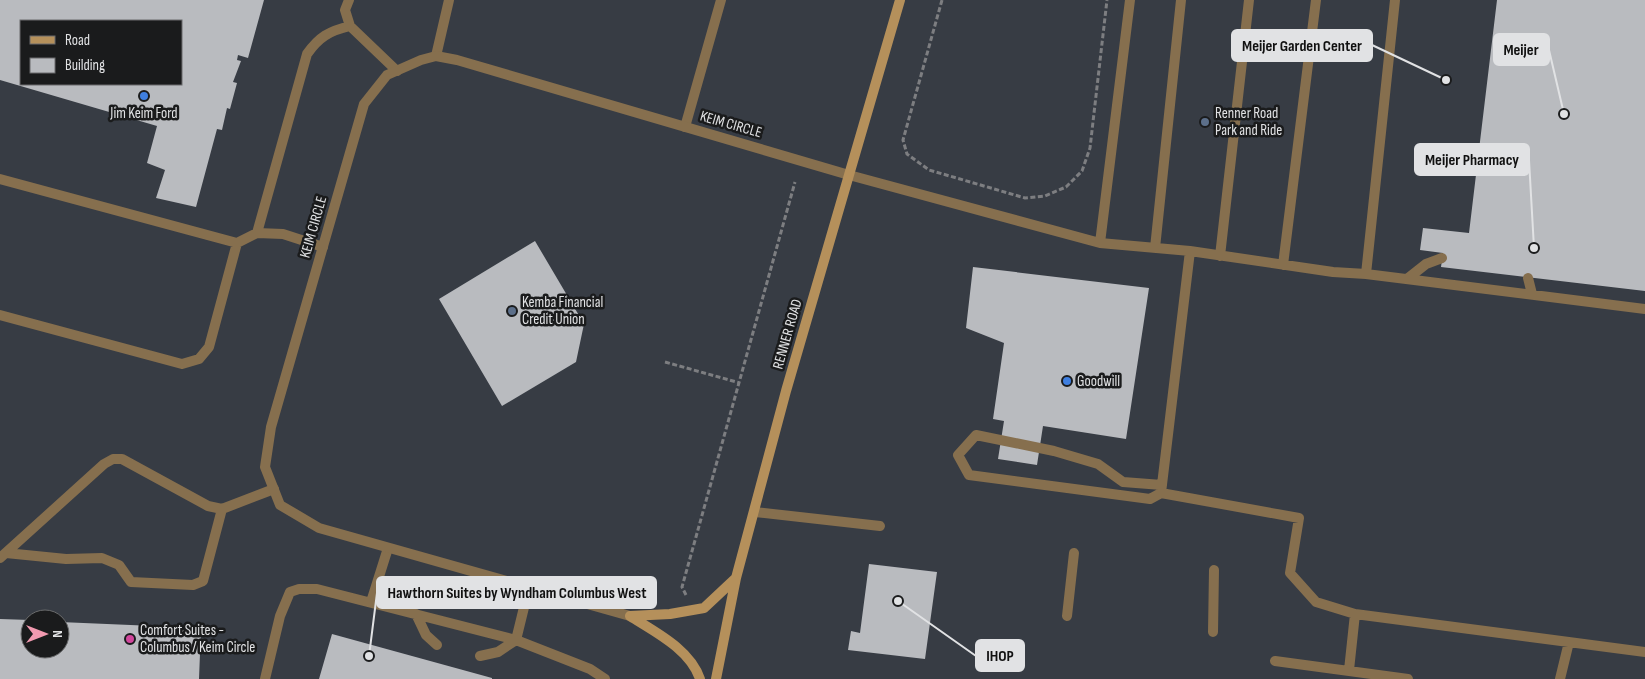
<svg xmlns="http://www.w3.org/2000/svg" width="1645" height="679" viewBox="0 0 1645 679" font-family="'Sofia Sans Condensed',sans-serif">
  <style>
    .built { fill: #373c44; fill-rule: evenodd }
    .building { fill: #b9bbbf; fill-rule: evenodd }
    .lines { fill: none; stroke-linecap: round; stroke-linejoin: round }
    .path { stroke: #7d7e81; stroke-width: 3; stroke-dasharray: 5 2.5; stroke-linecap: butt }
    .lane { stroke: #866f4e; stroke-width: 10 }
    .street { stroke: #866f4e; stroke-width: 10 }
    .secondary { stroke: #b5905b; stroke-width: 10 }
    .shop-dot { fill: #3f7fe0; stroke: #1a1b1c; stroke-width: 2 }
    .service-dot { fill: #5c6f8a; stroke: #1a1b1c; stroke-width: 2 }
    .hotel-dot { fill: #d1479c; stroke: #1a1b1c; stroke-width: 2 }
    .labels { text-anchor: middle; stroke-width: 5; stroke-linejoin: round; paint-order: stroke }
    .poi-label { font-size: 15px; fill: #e1e2e4; stroke: #1a1b1c; text-anchor: start }
    .street-label { font-size: 15px; fill: #e1e2e4; stroke: #1a1b1c }
    .leader { fill: none; stroke: #e1e2e4; stroke-width: 2 }
    .callout-dot { fill: #e1e2e4; stroke: #1a1b1c; stroke-width: 2 }
    .callout { fill: #e1e2e4; stroke: #e1e2e4; stroke-width: 2 }
    .callout-label { font-size: 16px; text-anchor: middle; font-weight: bold; fill: #111 }
  </style>
  <rect width="100%" height="100%" fill="#313336"/>
  <path class="built" d="M0 0H1645V679H0ZM21 21H181V84H21ZM30 619H60V649H30Z"/>
  <path class="building" d="M0 0H264L248 58 238 55 237 60 241 61 233 82 237 83 230 109 227 108 222 130 217 129 196 207 156 198 165 170 147 163 157 126 0 80ZM21 21H181V84H21Z
    M1497 0H1645V291L1441 267 1443 253 1420 250 1423 228 1469 233Z
    M535 241 584 324 576 362 502 406 439 299Z
    M973 267 1149 288 1126 439 1043 426 1037 465 998 459 1004 421 993 419 1004 343 966 328Z
    M869 564 937 572 925 659 848 650 851 631 860 633Z
    M0 619 30 620V649H60V622L201 628 199 679H0Z
    M332 634 492 678V679H319Z"/>
  <g class="lines">
    <path class="path" d="M942 0 903 140 907 154 929 170 1025 198 1045 196 1066 187 1082 171 1090 148 1107 0
      M665 362 740 383
      M686 595 682 587 795 182"/>
    <path class="lane" d="M349 0 345 10 350 26 397 71
      M436 56 449 0
      M685 127 721 0
      M849 175 1100 243 1190 251 1333 272 1366 274 1645 309
      M0 179 237 243
      M257 233 307 54C319 37 329 31 350 26
      M1100 243 1130 0
      M1155 248 1181 0
      M1190 251 1161 493 1299 518 1290 573 1316 602 1355 614 1645 652
      M1220 256 1249 0
      M1283 265 1316 0
      M1366 274 1395 0
      M1528 278 1532 294
      M1407 279 1426 264 1442 258
      M0 315 182 364 199 359 209 347 237 243 257 233 283 234 323 247
      M1161 493 1150 499 969 475 958 455 976 435 1054 451 1098 464 1123 482 1162 485
      M755 512 880 526
      M6 553 66 559 102 558 119 565 131 582 193 585 203 581 222 509
      M0 558 104 464 113 459H122L208 506 222 509 274 489
      M371 602 388 548
      M416 614 426 635 437 645
      M1067 616 1074 553
      M1213 632 1214 570
      M480 656 498 652 516 640 529 587
      M1275 661 1408 679
      M1349 670 1355 614
      M265 679 280 616 290 592 299 589H317L516 640 590 669 605 679
      M1560 679 1569 642"/>
    <path class="street" d="M630 616 319 528 280 505 265 467 271 427 364 104 387 75 421 60 436 56 457 60 849 175"/>
    <path class="secondary" d="M630 616 670 614 704 608 736 578
      M630 616C655 632 690 649 700 679
      M716 679 736 578 786 391 900 0"/>
  </g>
  <g class="shop-dot">
    <circle cx="144" cy="96" r="5"/>
    <circle cx="1067" cy="381" r="5"/>
  </g>
  <g class="service-dot">
    <circle cx="1205" cy="122" r="5"/>
    <circle cx="512" cy="311" r="5"/>
  </g>
  <circle class="hotel-dot" cx="130" cy="639" r="5"/>
  <g class="labels">
    <g class="poi-label">
      <text x="144" y="118" text-anchor="middle">Jim Keim Ford</text>
      <text x="1215" y="118">Renner Road<tspan x="1215" dy="17">Park and Ride</tspan></text>
      <text x="522" y="307">Kemba Financial<tspan x="522" dy="17">Credit Union</tspan></text>
      <text x="1077" y="386">Goodwill</text>
      <text x="140" y="635">Comfort Suites -<tspan x="140" dy="17">Columbus / Keim Circle</tspan></text>
    </g>
    <g class="street-label">
      <text transform="translate(731 124) rotate(16)" y="5">KEIM CIRCLE</text>
      <text transform="translate(313 227) rotate(-74)" y="5">KEIM CIRCLE</text>
      <text transform="translate(787 334) rotate(-74)" y="5">RENNER ROAD</text>
    </g>
  </g>
  <path class="leader" d="M1446 80L1372 45M1564 114L1549 50M1534 248L1529 160M369 656L377 593M898 601L976 656"/>
  <g class="callout-dot">
    <circle cx="1446" cy="80" r="5"/>
    <circle cx="1564" cy="114" r="5"/>
    <circle cx="1534" cy="248" r="5"/>
    <circle cx="369" cy="656" r="5"/>
    <circle cx="898" cy="601" r="5"/>
  </g>
  <g class="callout">
    <rect x="1232" y="30" width="140" height="31" rx="5"/>
    <rect x="1494" y="34" width="55" height="31" rx="5"/>
    <rect x="1415" y="144" width="114" height="31" rx="5"/>
    <rect x="377" y="577" width="279" height="31" rx="5"/>
    <rect x="976" y="640" width="48" height="31" rx="5"/>
  </g>
  <g class="callout-label">
    <text x="1302" y="51">Meijer Garden Center</text>
    <text x="1521" y="55">Meijer</text>
    <text x="1472" y="165">Meijer Pharmacy</text>
    <text x="517" y="598">Hawthorn Suites by Wyndham Columbus West</text>
    <text x="1000" y="661">IHOP</text>
  </g>
  <rect x="20" y="20" width="162" height="65" fill="#1a1b1c" stroke="#6a6b6c"/>
  <rect x="30" y="36" width="25" height="8" fill="#b5905b" stroke="#6a6b6c"/>
  <text x="65" y="45" font-size="15" fill="#e1e2e4">Road</text>
  <rect x="30" y="58" width="25" height="15" fill="#b9bbbf" stroke="#6a6b6c"/>
  <text x="65" y="70" font-size="15" fill="#e1e2e4">Building</text>
  <g transform="translate(45 634) rotate(90)"><circle r="24" fill="#1a1b1c" stroke="#6a6b6c"/>
  <path d="M0-4L9 19L0 12L-9 19Z" fill="#f29ab0"/>
  <text y="-8" font-size="14" font-weight="bold" text-anchor="middle" fill="#e1e2e4">N</text>
  </g>
</svg>
